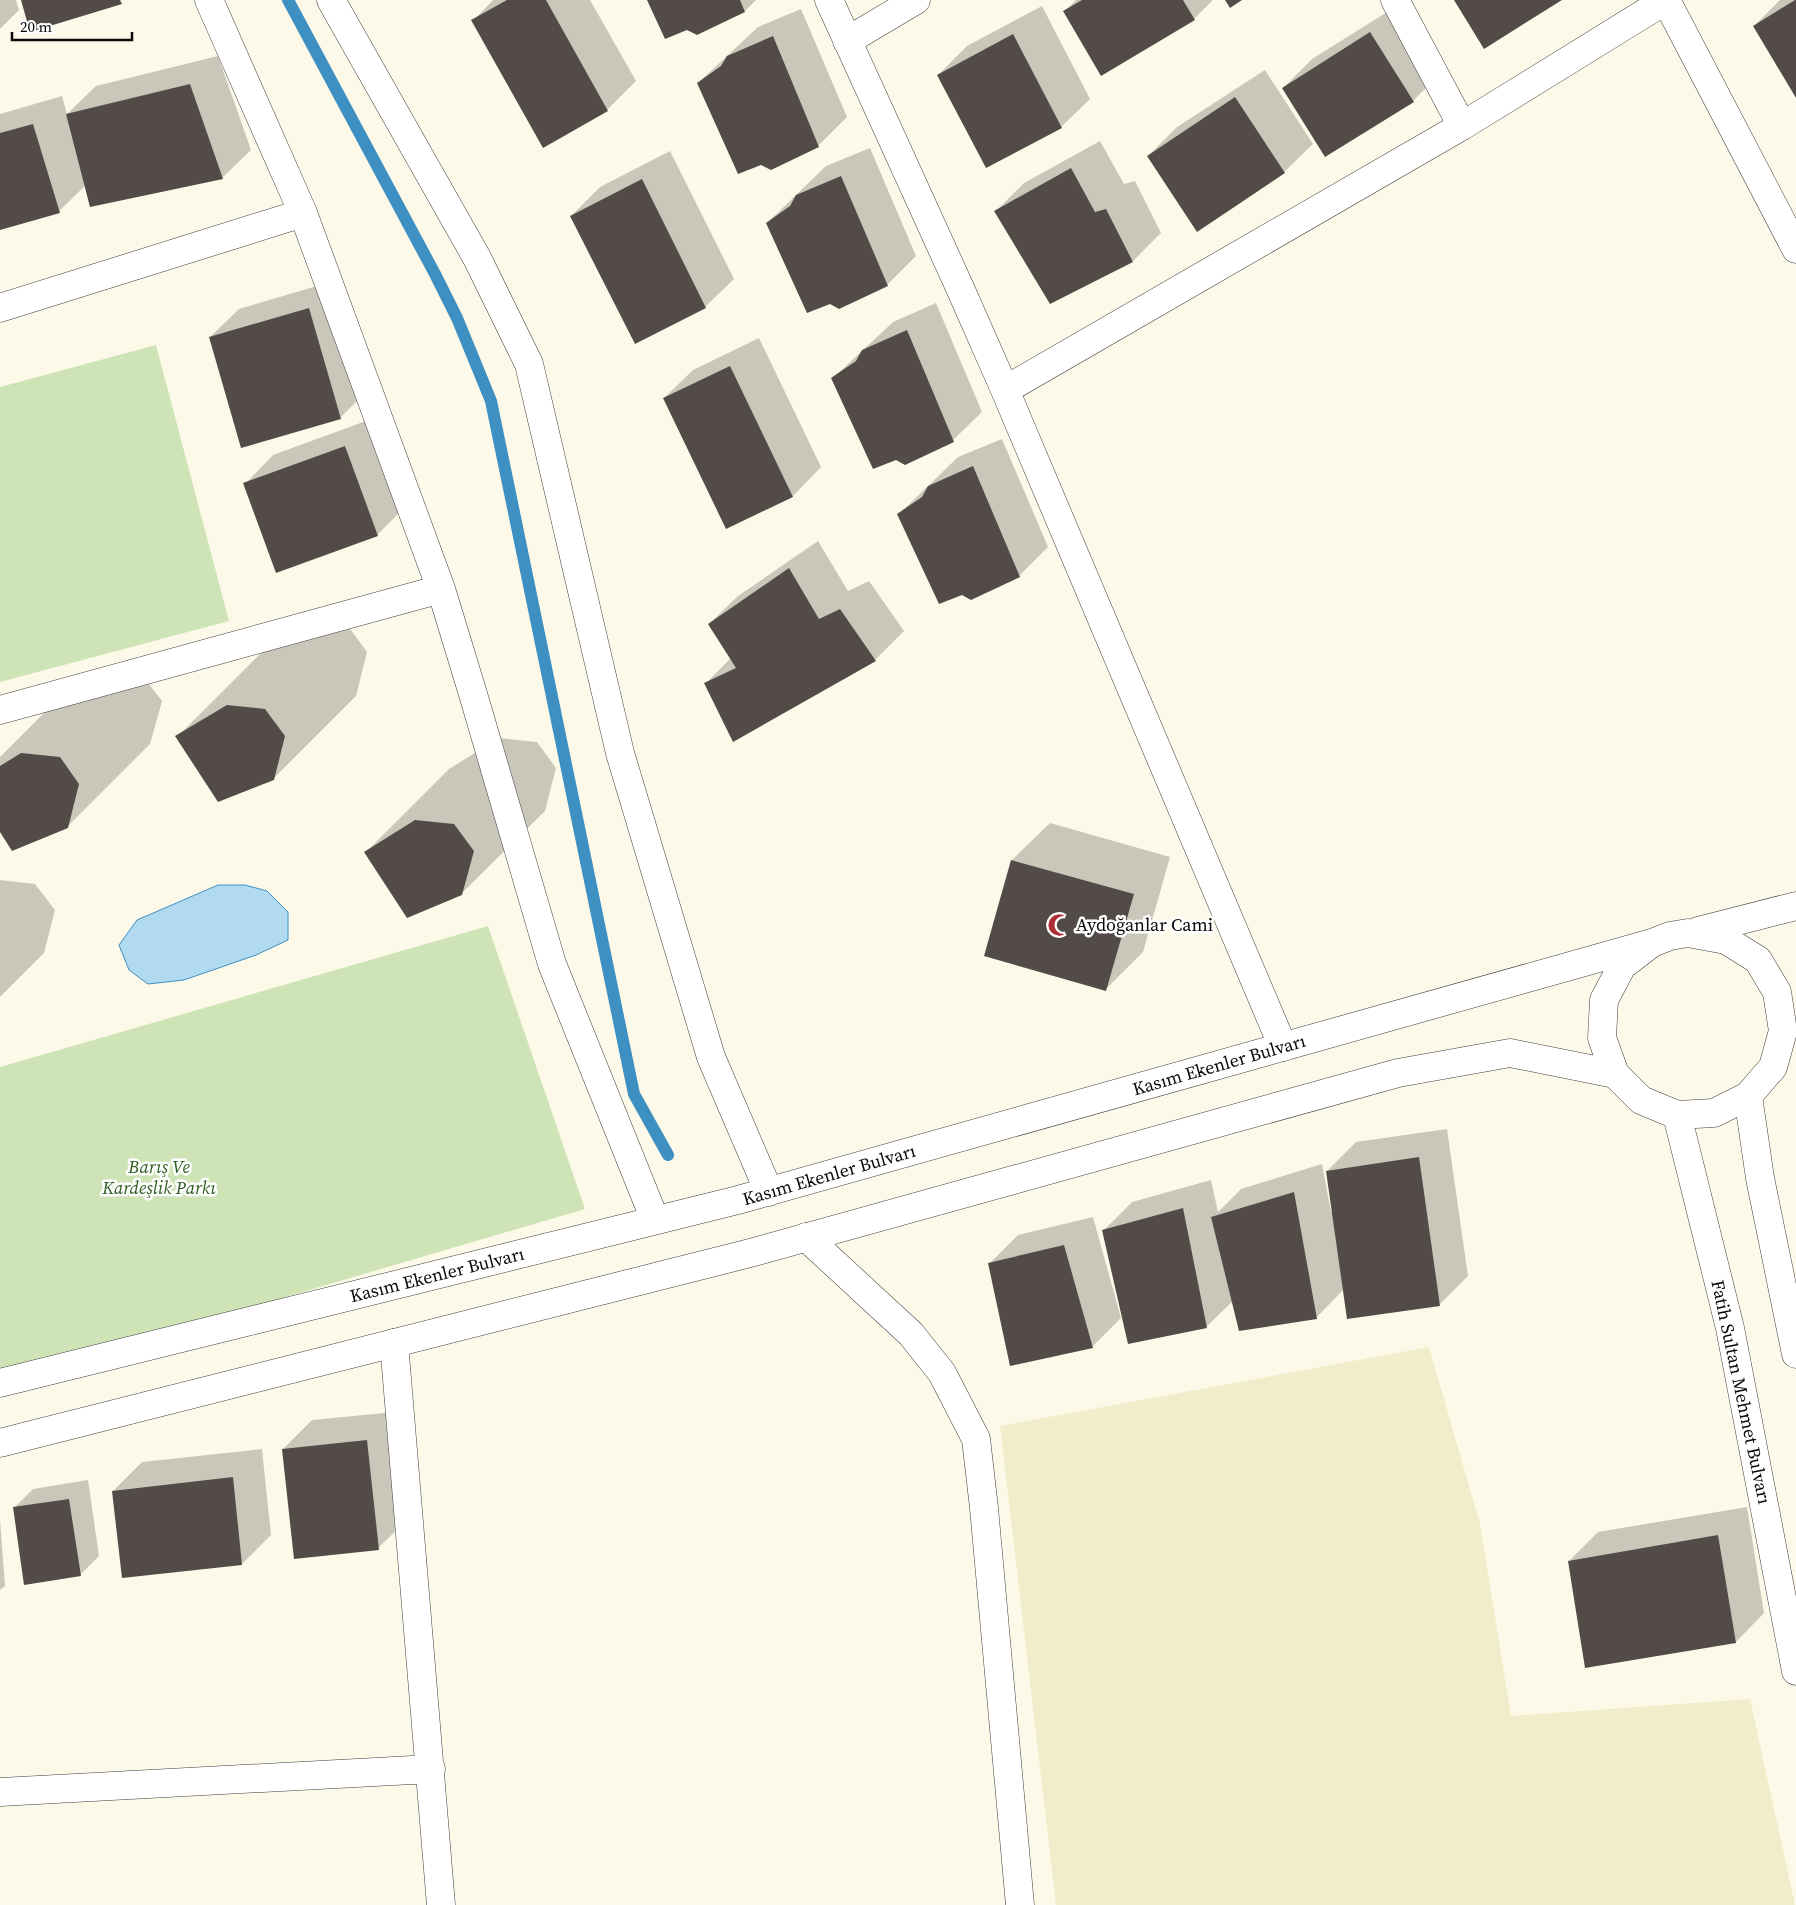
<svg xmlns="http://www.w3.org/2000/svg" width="1796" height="1905" viewBox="0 0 1796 1905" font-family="'Source Serif 4',serif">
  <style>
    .farmland { fill: #f1edcb }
    .green { fill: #cfe4b6 }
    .water { fill: #b1daf1; stroke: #3e90c2 }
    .shadow { fill: #0003 }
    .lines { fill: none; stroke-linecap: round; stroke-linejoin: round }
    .stream { stroke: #3e90c2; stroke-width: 12 }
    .building { fill: #524b47 }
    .minor-casing { stroke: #3d3d3d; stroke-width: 29 }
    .tertiary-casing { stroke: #3d3d3d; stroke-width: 29 }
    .minor { stroke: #fff; stroke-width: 28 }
    .tertiary { stroke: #fff; stroke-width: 28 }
    .labels { text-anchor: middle; stroke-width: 5; stroke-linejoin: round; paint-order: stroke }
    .poi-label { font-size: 18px; fill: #0a0a0a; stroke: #fff; text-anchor: start }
    .street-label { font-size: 18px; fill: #0a0a0a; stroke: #fff }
    .park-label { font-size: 18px; font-style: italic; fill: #2e5c20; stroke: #fff }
  </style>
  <rect width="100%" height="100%" fill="#fdf9e9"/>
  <path class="farmland" d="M1429 1347 1480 1524 1511 1716 1750 1699 1795 1905H1056L1000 1426Z"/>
  <path class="green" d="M156 345 229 621 0 682V387Z
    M488 926 585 1209 0 1381V1067Z"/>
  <path class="water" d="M218 885H245L267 891 288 912V940L256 955 184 980 148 984 129 970 119 945 137 920Z"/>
  <path class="shadow" d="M0 0H16L19 10 0 29Z
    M493 0H590L636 81 607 110 473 21Z
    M648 0H756L745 11Z
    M1076 0H1213L1194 19 1065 11Z
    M1780 0H1796V95L1754 26Z
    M1400 4 1442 72 1413 101 1283 88 1312 59Z
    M1042 6 1090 99 1061 127 938 75 967 46Z
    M801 9 847 117 818 146 698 83 758 27Z
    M218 56 251 150 222 178 86 185 59 211 0 229V114L62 96 67 114 96 86Z
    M1265 70 1313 144 1284 172 1148 156 1177 127Z
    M1100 141 1124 184 1135 181 1161 233 1133 261 996 211 1024 183Z
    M870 148 916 256 887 285 767 223 826 166Z
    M670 151 734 279 705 307 571 216 600 187Z
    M337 280 369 389 340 418 210 337 239 309Z
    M936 303 982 412 953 440 833 378 893 322Z
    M759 338 821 467 793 496 727 528 664 398 693 370Z
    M374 418 406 506 377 535 245 484 273 455Z
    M1002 439 1048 547 1019 576 899 514 958 457Z
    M818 541 848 591 869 581 904 631 875 660 734 740 706 683 731 658 709 624 738 596Z
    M311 622 348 626 367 652 356 696 273 779 177 737 260 654Z
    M142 675 162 701 150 744 67 827 0 830V757L54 703Z
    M499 738 537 742 556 768 545 811 461 894 366 852 449 769Z
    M1050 823 1170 857 1143 952 1106 989 985 955 1012 860Z
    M0 880 35 884 55 910 44 953 0 997Z
    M1447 1129 1468 1276 1439 1305 1344 1289 1316 1318 1233 1301 1206 1327 1104 1230 1132 1202 1211 1180 1218 1212 1241 1189 1322 1164 1331 1212 1333 1211 1327 1171 1356 1142Z
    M1093 1217 1121 1318 1092 1347 990 1263 1018 1235Z
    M395 1412 407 1520 378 1548 283 1449 312 1420Z
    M262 1449 271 1535 242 1564 123 1577 113 1491 142 1462Z
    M88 1480 99 1556 80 1575 14 1508 33 1489Z
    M1747 1507 1764 1613 1736 1642 1569 1561 1598 1532Z
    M0 1520 5 1586 0 1590Z"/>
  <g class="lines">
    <path class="stream" d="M288 0 435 274 457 318 491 401 634 1094 668 1155"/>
  </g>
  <path class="building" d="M21 0H120L122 4 30 32Z
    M507 0H546L608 111 543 148 471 20Z
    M647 0H740L745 12 697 35 687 30 665 39Z
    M1082 0H1183L1195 20 1101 76 1063 11Z
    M1225 0H1242L1230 8Z
    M1454 0H1562L1484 49Z
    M1795 0H1796V98L1753 26Z
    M1370 32 1414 102 1325 157 1282 88Z
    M1013 34 1062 128 986 168 937 75Z
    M773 36 819 147 771 170 761 165 738 174 697 83 721 66 727 56Z
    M190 84 223 179 90 207 66 114Z
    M1235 97 1285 173 1197 232 1147 156Z
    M33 124 60 213 0 230V133Z
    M1071 168 1095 212 1106 209 1133 262 1050 304 994 211Z
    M841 176 888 286 839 309 830 304 807 313 766 223 790 206 796 195Z
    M642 179 706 308 635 344 570 216Z
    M309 308 341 419 241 448 209 337Z
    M907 330 954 442 905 465 896 460 873 469 831 378 856 361 862 350Z
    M730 366 793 497 726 529 663 398Z
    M345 446 378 536 276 573 243 483Z
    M973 466 1020 577 971 600 962 595 939 604 897 514 922 497 928 486Z
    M789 568 819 619 840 609 876 661 733 742 704 683 736 668 708 624Z
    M227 705 265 709 285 736 274 780 218 802 175 736Z
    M21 753 60 757 79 784 68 828 12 851 0 832V766Z
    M415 820 454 824 474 851 462 895 407 918 364 852Z
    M1011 860 1134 894 1106 991 984 956Z
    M1419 1157 1440 1306 1347 1319 1326 1171Z
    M1294 1192 1317 1319 1239 1331 1211 1217Z
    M1183 1208 1207 1328 1128 1344 1102 1230Z
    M1064 1245 1093 1348 1010 1366 988 1263Z
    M367 1440 379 1550 294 1559 282 1449Z
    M233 1477 242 1565 122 1578 112 1491Z
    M69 1499 81 1576 24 1585 13 1507Z
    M1718 1535 1736 1643 1585 1668 1568 1561Z"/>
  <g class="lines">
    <defs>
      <path id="minor" d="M209 0 303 213 441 589 473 694 552 964 655 1220
        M829 0 960 288 1005 390 1283 1047
        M1395 0 1462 126
        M1666 0 1796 249
        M847 41 916 0
        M0 308 303 213
        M1005 390 1462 126 1666 0
        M0 710 441 589
        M806 1237 911 1334 942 1373 976 1439 984 1508 1020 1905
        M394 1343 441 1905
        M0 1792 431 1769"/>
      <path id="tertiary" d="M331 0 477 258 529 364 620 753 711 1057 769 1192
        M1698 931 1796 906
        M1748 1096 1760 1178 1796 1354
        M1677 1115 1730 1328 1796 1671
        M0 1383 738 1200 1652 943 1670 936 1688 933 1726 940 1758 960 1777 992 1783 1031 1773 1067 1748 1096 1714 1113 1677 1115 1641 1100 1615 1074 1602 1038 1604 1000 1622 966 1652 943
        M0 1443 754 1252 1398 1073 1510 1053 1615 1074"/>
    </defs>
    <use href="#minor" class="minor-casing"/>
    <use href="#tertiary" class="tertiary-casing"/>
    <use href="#minor" class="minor"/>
    <use href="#tertiary" class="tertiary"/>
  </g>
  <defs>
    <symbol id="mosque-bare" viewBox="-9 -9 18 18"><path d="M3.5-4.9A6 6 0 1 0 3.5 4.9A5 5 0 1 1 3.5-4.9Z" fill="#ae2e36" stroke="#fff" stroke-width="2.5" paint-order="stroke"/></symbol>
  </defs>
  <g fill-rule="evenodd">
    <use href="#mosque-bare" x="1043" y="909" width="32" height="32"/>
  </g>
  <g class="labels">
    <g class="poi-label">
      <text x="1076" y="931">Aydoğanlar Cami</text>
    </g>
    <g class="street-label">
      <text transform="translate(1219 1065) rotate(-16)" y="6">Kasım Ekenler Bulvarı</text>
      <text transform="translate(829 1175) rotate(-16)" y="6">Kasım Ekenler Bulvarı</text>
      <text transform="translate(437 1275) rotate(-14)" y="6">Kasım Ekenler Bulvarı</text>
      <text transform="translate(1741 1392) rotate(78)" y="6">Fatih Sultan Mehmet Bulvarı</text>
    </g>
    <g class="park-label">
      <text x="159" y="1173">Barış Ve<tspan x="159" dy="21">Kardeşlik Parkı</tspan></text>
    </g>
  </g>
  <path d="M12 32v8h120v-8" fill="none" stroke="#0a0a0a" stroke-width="2.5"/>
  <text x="20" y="32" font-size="15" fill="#0a0a0a" stroke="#ffffff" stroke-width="4" paint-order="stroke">20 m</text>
</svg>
